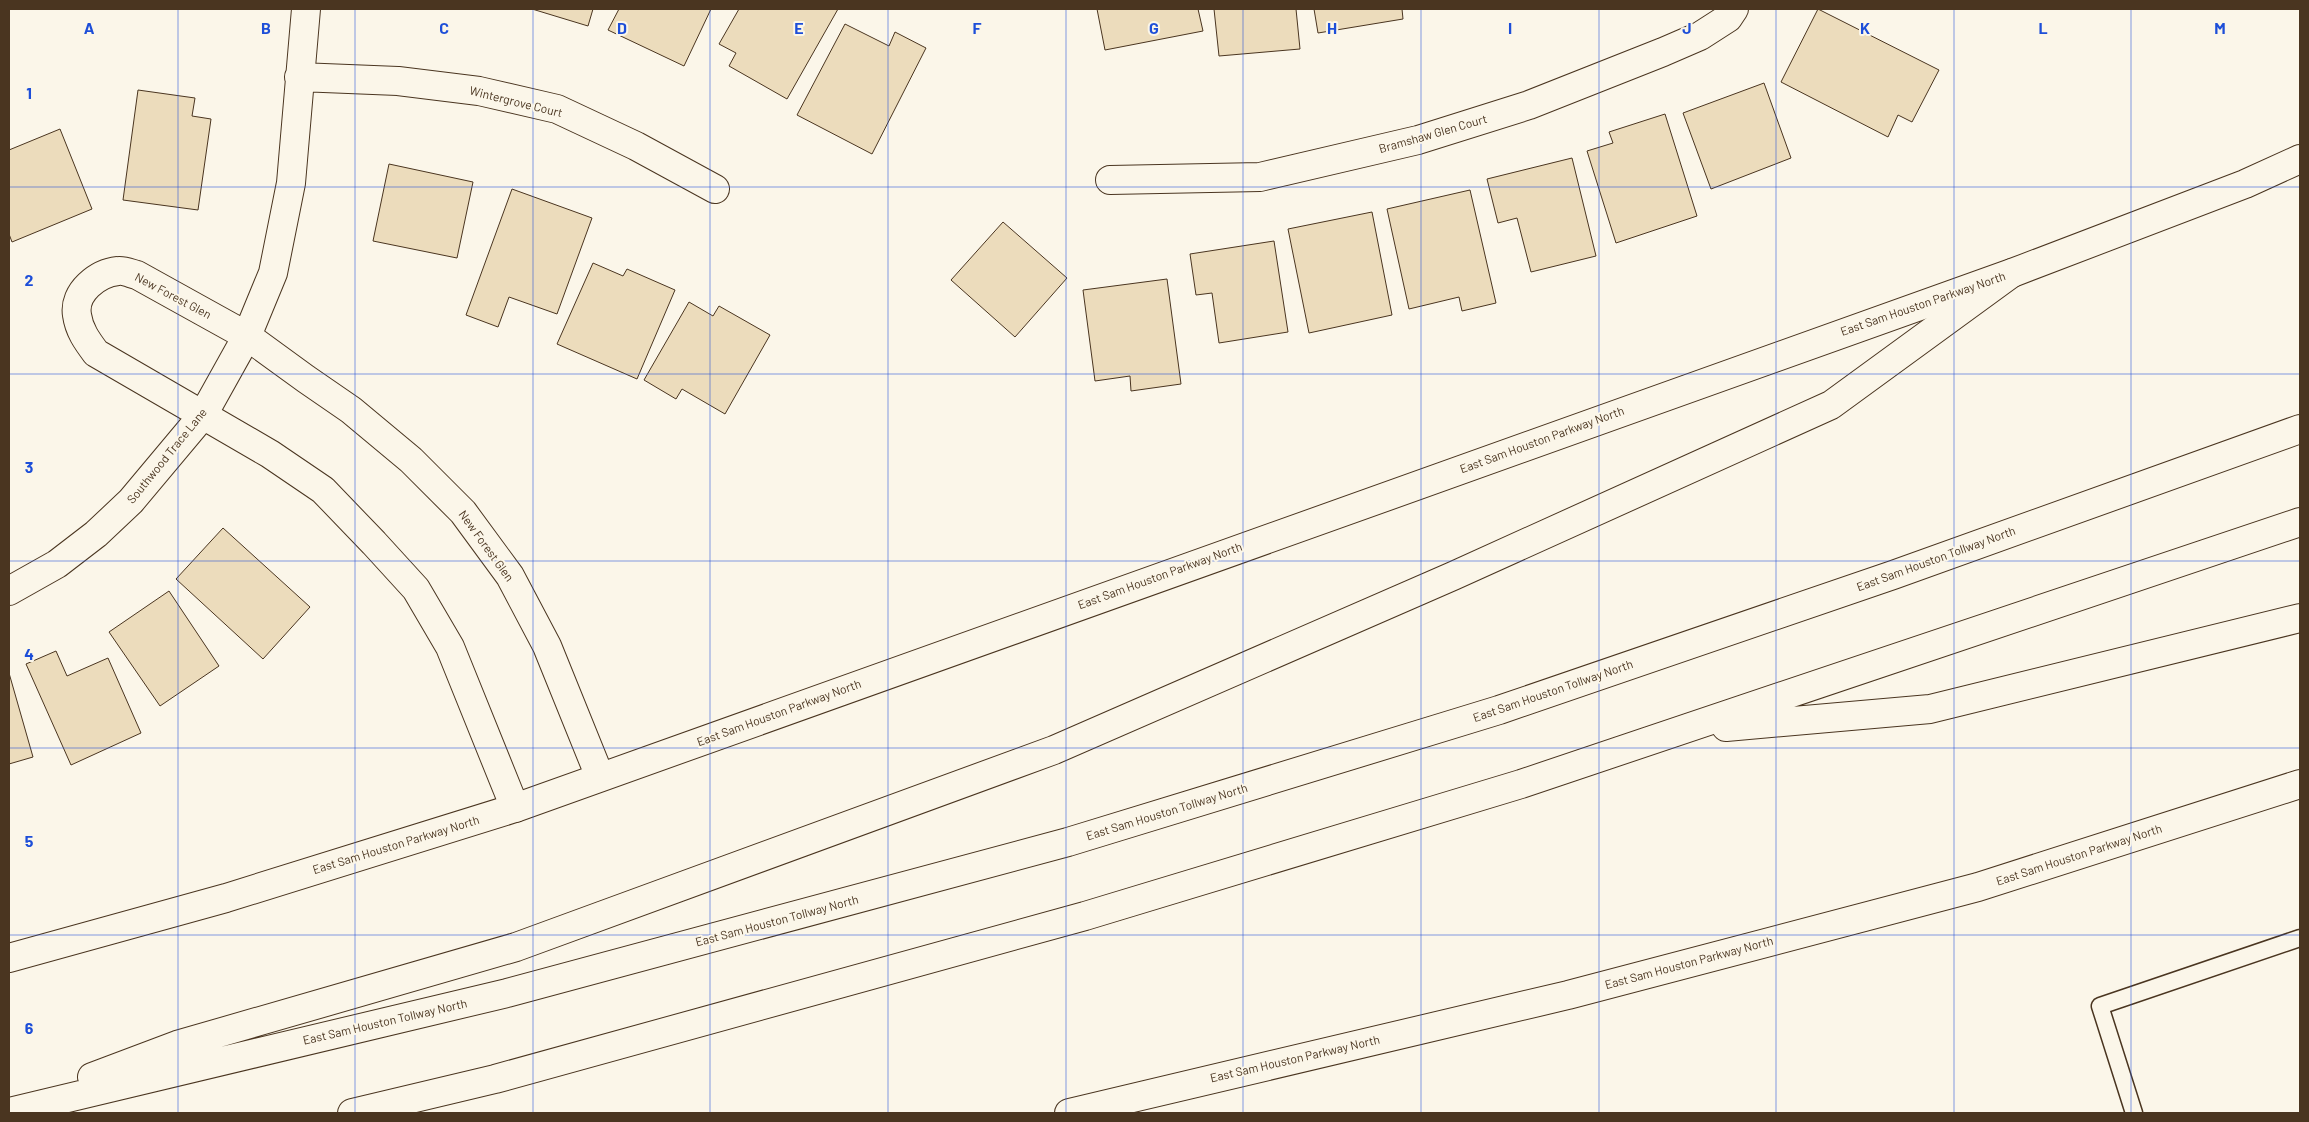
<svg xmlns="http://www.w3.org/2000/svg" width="2309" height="1122" viewBox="0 0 2309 1122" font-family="Barlow,sans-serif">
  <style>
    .building { fill: #ecdcbc; stroke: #4a3520 }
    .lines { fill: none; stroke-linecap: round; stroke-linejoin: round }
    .service-casing { stroke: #4a3520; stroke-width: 19 }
    .minor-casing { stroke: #4a3520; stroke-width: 30 }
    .secondary-casing { stroke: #4a3520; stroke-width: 30 }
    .motorway-casing { stroke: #4a3520; stroke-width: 30 }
    .service { stroke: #fbf6e9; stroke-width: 16 }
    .minor { stroke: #fbf6e9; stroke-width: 28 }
    .secondary { stroke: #fbf6e9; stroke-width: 28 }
    .motorway { stroke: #fbf6e9; stroke-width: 28 }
    .grid { fill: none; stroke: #1d4ed8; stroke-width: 1; stroke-opacity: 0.55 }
    .labels { text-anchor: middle; stroke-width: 4; stroke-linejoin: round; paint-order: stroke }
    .street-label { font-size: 12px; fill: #4a3520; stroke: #fbf6e9 }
    .grid-label { font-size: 16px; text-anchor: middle; font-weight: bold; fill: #1d4ed8; stroke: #fbf6e9; stroke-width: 4; stroke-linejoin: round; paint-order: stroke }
  </style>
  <rect width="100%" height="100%" fill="#fbf6e9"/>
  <path class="building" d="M532 9H593L588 26Z
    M619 9H711L684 66 608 30Z
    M739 9H838L787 99 729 66 736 53 719 44Z
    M1097 9H1198L1203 31 1105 50Z
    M1214 9H1296L1300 49 1219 56Z
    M1314 9H1402L1403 19 1318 33Z
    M1818 9 1939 70 1912 122 1898 115 1888 137 1781 82Z
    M845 24 889 46 895 32 926 48 872 154 797 115Z
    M1764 83 1791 158 1711 189 1683 113Z
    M138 90 195 98 192 116 211 119 198 210 123 200Z
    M1665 114 1697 216 1616 243 1587 151 1613 143 1609 132Z
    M60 129 92 209 12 242 9 234V150Z
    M1572 158 1596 256 1531 272 1517 218 1498 223 1487 179Z
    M389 164 473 182 457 258 373 241Z
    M512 189 592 218 557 314 509 297 498 327 466 315Z
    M1470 190 1496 303 1462 311 1459 297 1409 309 1387 209Z
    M1372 212 1392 315 1309 333 1288 229Z
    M1003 222 1067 278 1015 337 951 280Z
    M1274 241 1288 332 1219 343 1212 293 1196 295 1190 254Z
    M593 263 623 276 627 269 675 290 637 379 557 344Z
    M1167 279 1181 384 1131 391 1130 376 1095 381 1083 290Z
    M689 302 713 316 719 306 770 335 725 414 682 389 676 399 644 380Z
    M223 528 310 607 263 659 176 579Z
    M169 591 219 666 160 706 109 632Z
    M56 651 67 676 108 658 141 733 71 765 26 664Z
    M9 673 33 757 9 764Z"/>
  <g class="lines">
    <defs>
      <path id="service" d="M2134 1113 2100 1006 2300 938"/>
      <path id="minor" d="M299 77 398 81 479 91 557 109 636 146 715 189
        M1110 180 1260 177 1418 140 1529 105 1663 52 1700 36 1728 18 1734 9
        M9 591 57 564 96 534 131 501 203 415 247 336 273 273 291 183 306 9
        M515 808 450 647 416 589 374 543 323 490 270 454 96 353C87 341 79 330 77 315 73 292 98 273 118 271 124 270 132 274 137 275L247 336 306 379 351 410 411 460 463 512 510 576 547 646 600 777"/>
      <path id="secondary" d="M9 958 226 898 515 808 2012 273 2245 184 2300 159
        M1069 1113 1568 995 1978 887 2300 784"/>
      <path id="motorway" d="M1726 727 1930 709 2300 618
        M92 1077 177 1045 516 947 1054 750 1453 576 1831 405 2012 273
        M9 1112 507 993 1068 842 1499 710 1893 575 2300 429
        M352 1113 495 1079 1085 916 1521 784 2300 522"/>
    </defs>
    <use href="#service" class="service-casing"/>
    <use href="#minor" class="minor-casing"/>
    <use href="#secondary" class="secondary-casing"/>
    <use href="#motorway" class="motorway-casing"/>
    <use href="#service" class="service"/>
    <use href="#minor" class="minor"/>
    <use href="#secondary" class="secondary"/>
    <use href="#motorway" class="motorway"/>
  </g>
  <path class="grid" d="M178 9V1113M355 9V1113M533 9V1113M710 9V1113M888 9V1113M1066 9V1113M1243 9V1113M1421 9V1113M1599 9V1113M1776 9V1113M1954 9V1113M2131 9V1113M9 187H2300M9 374H2300M9 561H2300M9 748H2300M9 935H2300"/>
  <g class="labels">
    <g class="street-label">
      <text transform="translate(516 102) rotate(14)" y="4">Wintergrove Court</text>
      <text transform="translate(1433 134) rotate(-16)" y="4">Bramshaw Glen Court</text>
      <text transform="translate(173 296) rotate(28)" y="4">New Forest Glen</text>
      <text transform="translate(1923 304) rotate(-19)" y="4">East Sam Houston Parkway North</text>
      <text transform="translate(1542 440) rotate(-20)" y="4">East Sam Houston Parkway North</text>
      <text transform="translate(167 456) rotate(-51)" y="4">Southwood Trace Lane</text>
      <text transform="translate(486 546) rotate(54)" y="4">New Forest Glen</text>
      <text transform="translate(1936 559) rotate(-20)" y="4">East Sam Houston Tollway North</text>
      <text transform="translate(1160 576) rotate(-20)" y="4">East Sam Houston Parkway North</text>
      <text transform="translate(1553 691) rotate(-19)" y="4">East Sam Houston Tollway North</text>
      <text transform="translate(779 713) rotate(-20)" y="4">East Sam Houston Parkway North</text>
      <text transform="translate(1167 812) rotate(-17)" y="4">East Sam Houston Tollway North</text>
      <text transform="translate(396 845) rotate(-17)" y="4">East Sam Houston Parkway North</text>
      <text transform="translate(2079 855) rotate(-18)" y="4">East Sam Houston Parkway North</text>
      <text transform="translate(777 921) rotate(-15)" y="4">East Sam Houston Tollway North</text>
      <text transform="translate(1689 963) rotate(-15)" y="4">East Sam Houston Parkway North</text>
      <text transform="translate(385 1022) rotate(-13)" y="4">East Sam Houston Tollway North</text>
      <text transform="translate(1295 1059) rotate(-13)" y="4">East Sam Houston Parkway North</text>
    </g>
  </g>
  <g class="grid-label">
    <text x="89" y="34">A</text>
    <text x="266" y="34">B</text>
    <text x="444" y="34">C</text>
    <text x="622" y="34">D</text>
    <text x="799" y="34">E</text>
    <text x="977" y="34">F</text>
    <text x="1154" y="34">G</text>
    <text x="1332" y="34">H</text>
    <text x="1510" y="34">I</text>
    <text x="1687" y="34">J</text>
    <text x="1865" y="34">K</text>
    <text x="2043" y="34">L</text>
    <text x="2220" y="34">M</text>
    <text x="29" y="99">1</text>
    <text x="29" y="286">2</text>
    <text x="29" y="473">3</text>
    <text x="29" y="660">4</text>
    <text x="29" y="847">5</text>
    <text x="29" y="1034">6</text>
  </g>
  <rect width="2309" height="1122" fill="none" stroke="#4a3520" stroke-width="20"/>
</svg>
